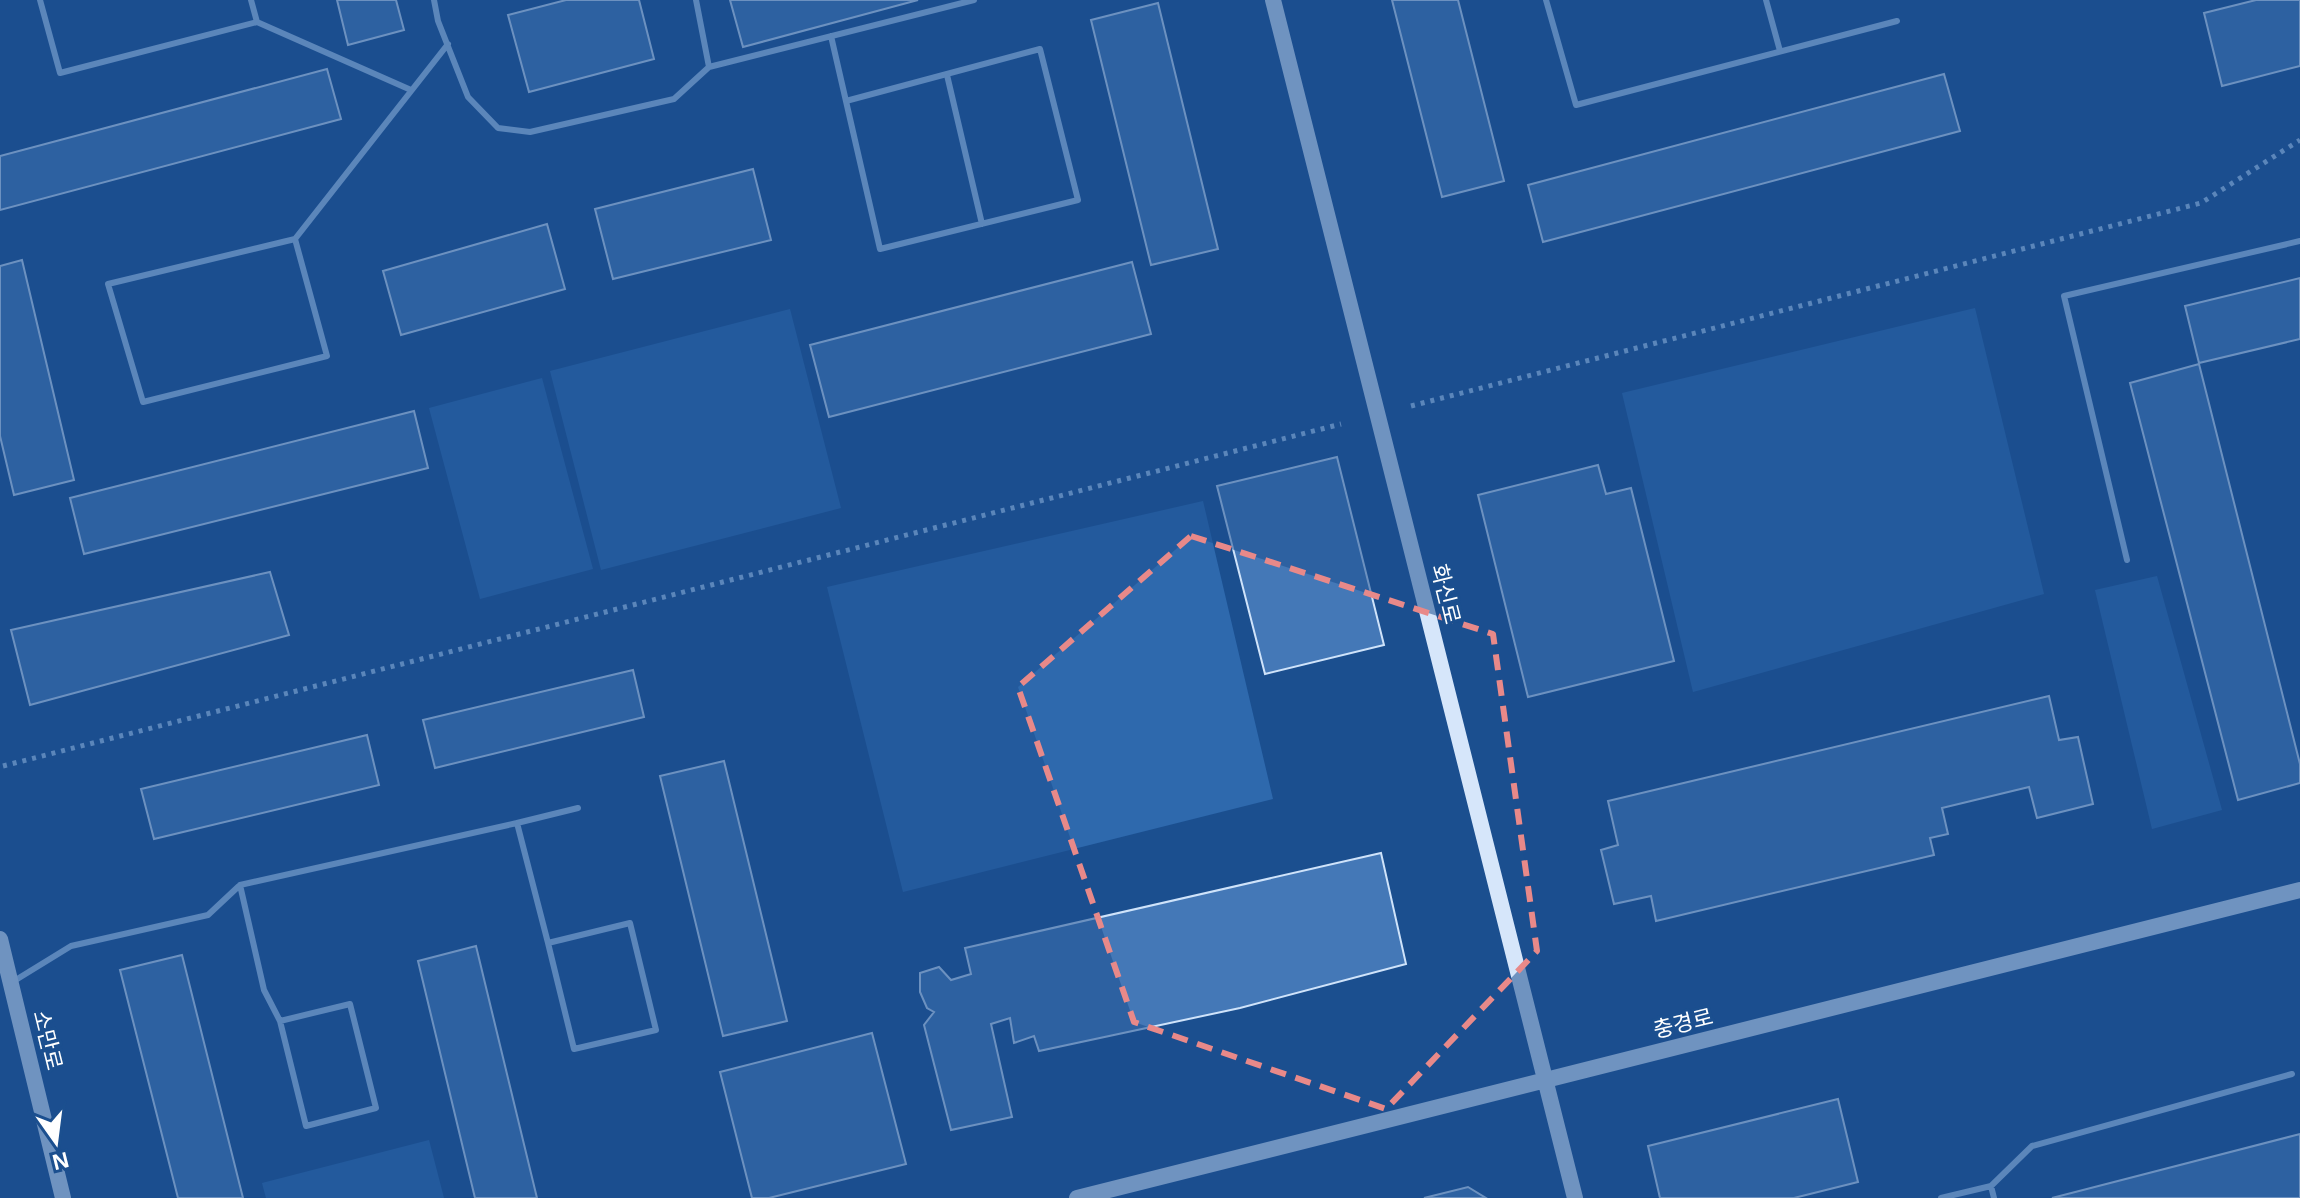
<svg xmlns="http://www.w3.org/2000/svg" width="2300" height="1198" viewBox="0 0 2300 1198" font-family="Helvetica,'Noto Sans KR',sans-serif">
  <style>
    .green { fill: #2e69ad }
    .building { fill: #4478b7; stroke: #cfe3fa; stroke-width: 2 }
    .lines { fill: none; stroke-linecap: round; stroke-linejoin: round }
    .path { stroke: #a9c9ee; stroke-width: 5; stroke-dasharray: 4 6; stroke-linecap: butt }
    .lane { stroke: #a9c9ee; stroke-width: 6 }
    .secondary { stroke: #d6e6fa; stroke-width: 16 }
    .marked { fill: none; stroke: #e88989; stroke-width: 6; stroke-dasharray: 16 10; stroke-linejoin: round }
    .labels { text-anchor: middle; stroke-width: 6; stroke-linejoin: round; paint-order: stroke }
    .street-label { font-size: 22px; fill: #fff; stroke: #1b4f8f }
  </style>
  <rect width="100%" height="100%" fill="#1b4f8f"/>
  <path class="green" d="M1975 308 2044 594 1693 692 1622 393Z
    M790 309 841 508 601 570 550 371Z
    M542 378 593 569 480 599 429 408Z
    M1203 501 1273 799 903 892 827 587Z
    M2157 576 2222 810 2152 829 2095 590Z
    M429 1140 444 1198H266L262 1183Z"/>
  <path class="building" d="M337 0H396L404 30 348 45Z
    M566 0H639L654 59 529 92 508 15Z
    M730 0H918L743 47Z
    M1392 0H1458L1504 181 1442 197Z
    M2256 0H2300V66L2222 86 2204 13Z
    M1158 3 1218 249 1151 265 1091 20Z
    M327 69 341 119 0 210V156Z
    M1944 74 1960 131 1543 242 1528 185Z
    M753 169 771 240 613 279 595 209Z
    M547 224 565 289 401 335 383 271Z
    M22 260 74 480 14 495 0 436V266Z
    M1132 262 1151 334 829 417 810 345Z
    M2300 278V339L2199 363 2185 306Z
    M2199 364 2300 764V783L2238 800 2130 383Z
    M414 411 428 468 84 554 70 498Z
    M1337 457 1384 645 1265 674 1217 486Z
    M1598 465 1606 494 1631 488 1674 661 1528 697 1478 495Z
    M270 572 289 635 30 705 11 630Z
    M633 670 644 717 435 768 423 720Z
    M2049 696 2059 740 2078 737 2093 804 2037 818 2029 787 1942 808 1948 834 1930 838 1934 855 1656 921 1651 896 1614 904 1601 850 1618 845 1608 801Z
    M367 735 379 785 154 839 141 789Z
    M724 761 787 1021 723 1036 660 776Z
    M1381 853 1406 964 1240 1008 1039 1051 1034 1036 1014 1043 1010 1018 991 1024 1012 1117 951 1130 924 1025 934 1012 927 1008 920 992V973L939 967 951 980 971 974 965 948Z
    M476 946 537 1198H475L418 961Z
    M182 955 243 1198H178L120 970Z
    M872 1033 906 1164 769 1198H752L720 1072Z
    M1838 1099 1858 1182 1794 1198H1660L1648 1146Z
    M2300 1134V1198H2052Z
    M1468 1187 1486 1198H1424Z"/>
  <g class="lines">
    <path class="path" d="M1411 406 2201 203 2300 140
      M3 766 1341 424"/>
    <path class="lane" d="M40 0 60 73 257 22 411 90
      M251 0 257 22
      M434 0 438 21 468 97 498 128 530 132 674 99 709 67 974 0
      M696 0 709 67
      M1546 0 1576 105 1897 21
      M1766 0 1780 51
      M831 36 880 249 1078 200 1040 49 846 101
      M947 75 982 224
      M295 239 327 356 143 402 108 284 295 239 448 44
      M2127 560 2064 296 2300 241
      M517 823 578 808
      M240 885 264 990 280 1021
      M630 923 656 1030 574 1049 548 943Z
      M14 981 71 946 208 915 240 885 517 823 548 943
      M350 1004 376 1108 306 1126 280 1021Z
      M1991 1186 1994 1198
      M1941 1198 1991 1186 2032 1146 2292 1074"/>
    <path class="secondary" d="M1273 0 1575 1198
      M0 939 63 1198
      M1077 1198 2300 890"/>
  </g>
  <path d="M0 0H2300V1198H0ZM1191 536 1493 634 1537 951 1386 1109 1134 1022 1018 687Z" fill="#1b4f8f" fill-opacity=".55" fill-rule="evenodd"/>
  <path class="marked" d="M1191 536 1493 634 1537 951 1386 1109 1134 1022 1018 687Z"/>
  <g class="labels">
    <g class="street-label">
      <text transform="translate(1446 594) rotate(76)" y="8">화신로</text>
      <text transform="translate(1683 1023) rotate(-14)" y="8">충경로</text>
      <text transform="translate(48 1040) rotate(76)" y="8">소만로</text>
    </g>
  </g>
  <g transform="translate(56 1142) rotate(166)" stroke="#1b4f8f" stroke-width="6" paint-order="stroke">
  <path d="M0-6L14 30L0 20L-14 30Z" fill="#ffffff"/>
  <text y="-12" font-size="22" font-weight="bold" text-anchor="middle" fill="#ffffff">N</text>
  </g>
</svg>
